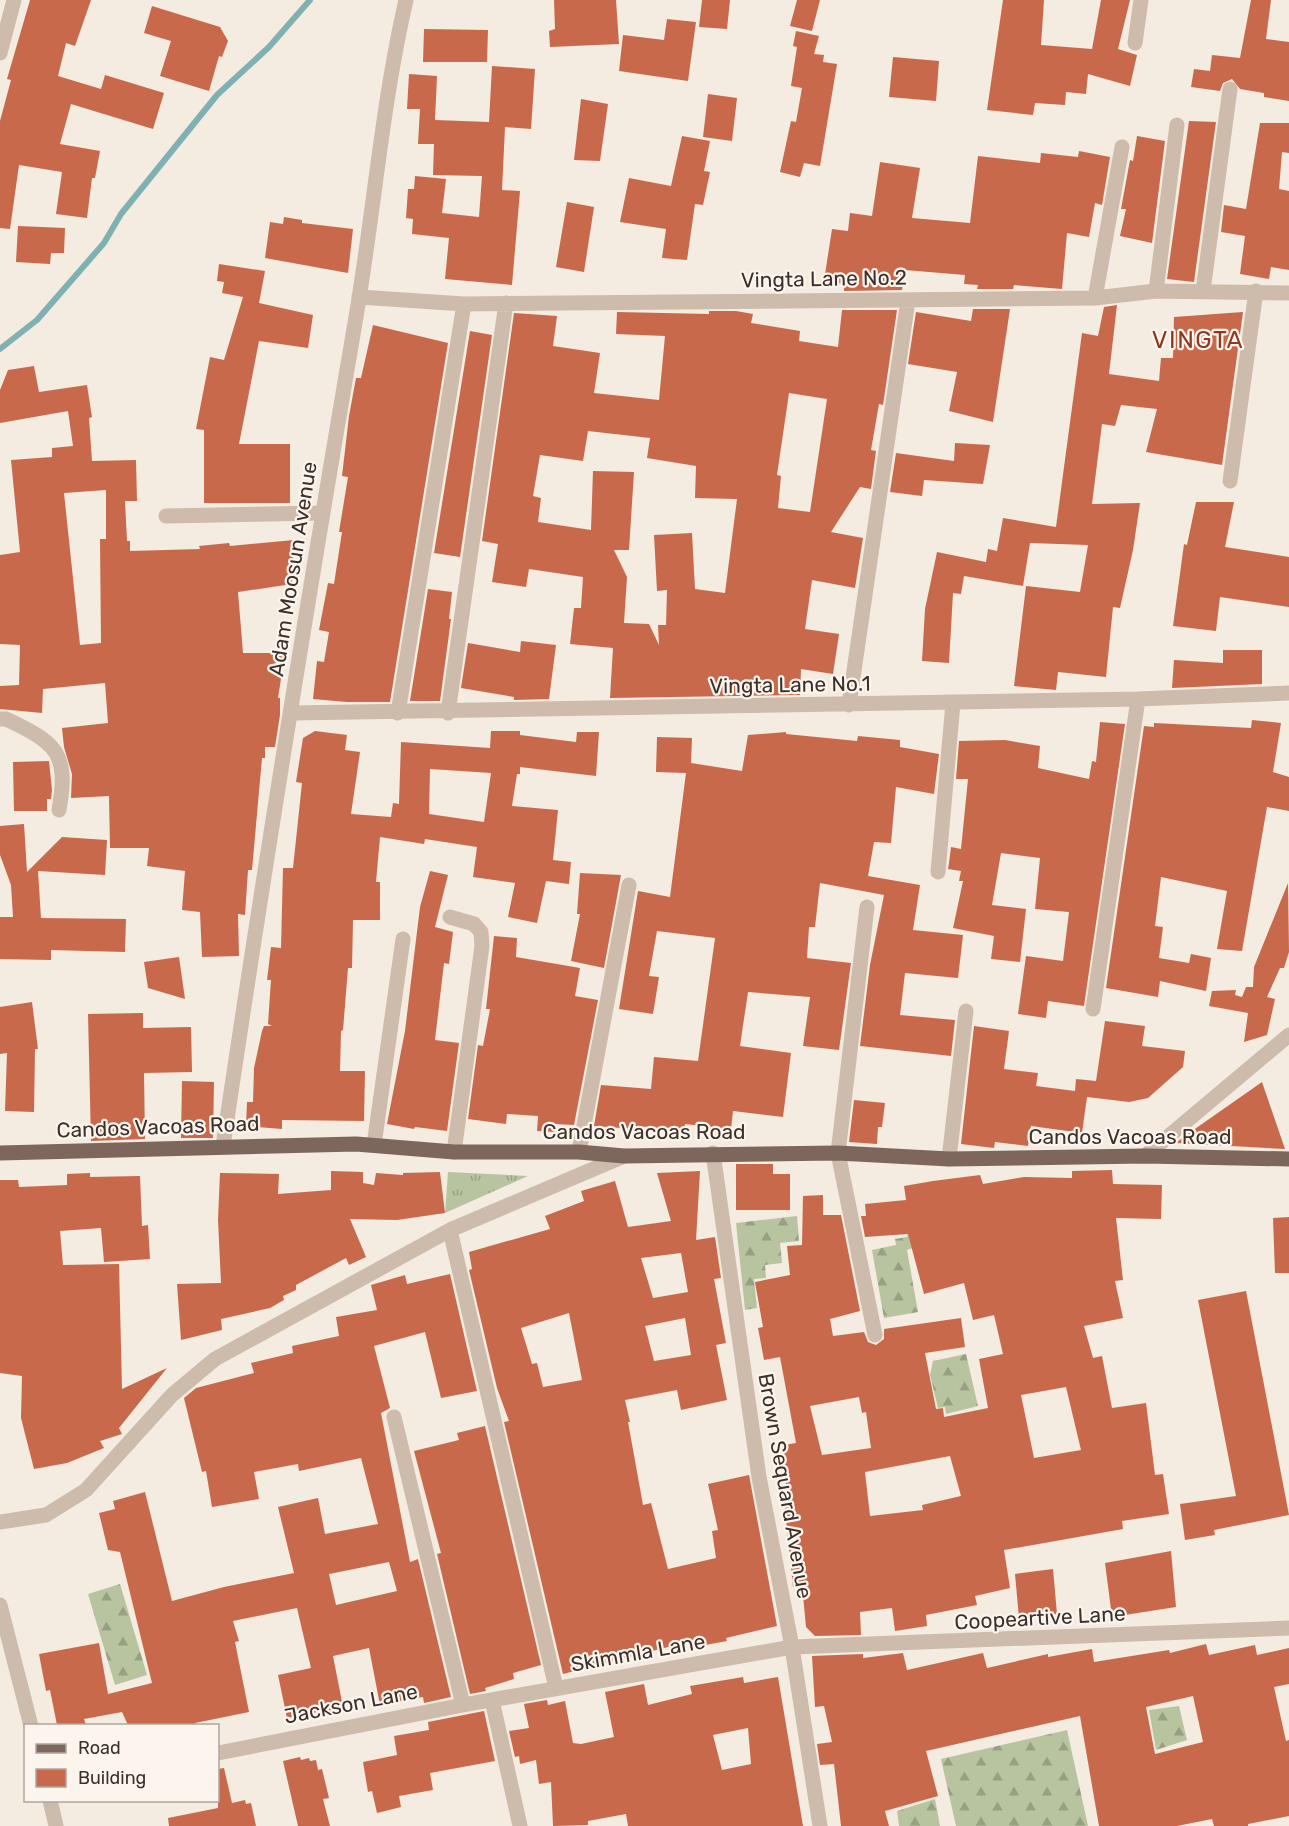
<svg xmlns="http://www.w3.org/2000/svg" width="1289" height="1826" viewBox="0 0 1289 1826" font-family="Rubik,sans-serif">
  <style>
    .grass { fill: url(#grass-tufts) }
    .forest { fill: url(#forest-firs) }
    .lines { fill: none; stroke-linecap: round; stroke-linejoin: round }
    .stream { stroke: #7fb0b2; stroke-width: 6 }
    .building { fill: #c8694b; fill-rule: evenodd }
    .minor { stroke: #cdbbac; stroke-width: 15 }
    .major { stroke: #7d675c; stroke-width: 15 }
    .labels { text-anchor: middle; stroke-width: 4.5; stroke-linejoin: round; paint-order: stroke }
    .street-label { font-size: 21px; fill: #3b302b; stroke: #fbf5ee }
    .quarter-label { font-size: 24px; letter-spacing: 1.5px; fill: #8c3b22; stroke: #fbf5ee }
  </style>
  <defs>
    <pattern id="grass-tufts" width="24" height="20" patternUnits="userSpaceOnUse" patternTransform="scale(1.5)"><rect width="24" height="20" fill="#b8c4a0"/><path d="M3 7l-1-3M5 7V3M7 7l1-3M15 17l-1-3M17 17v-4M19 17l1-3" fill="none" stroke="#97a083"/></pattern>
    <pattern id="forest-firs" width="22" height="20" patternUnits="userSpaceOnUse" patternTransform="scale(1.5)"><rect width="22" height="20" fill="#b8c4a0"/><path d="M5 1l3.5 6h-7zM16 11l3.5 6h-7z" fill="#97a083"/></pattern>
  </defs>
  <rect width="100%" height="100%" fill="#f4ebe1"/>
  <path class="grass" d="M448 1172 528 1176 445 1213Z"/>
  <path class="forest" d="M797 1216 799 1241 780 1243 782 1263 765 1265 766 1278 754 1279 757 1308 745 1310 736 1223Z
    M909 1225 941 1238 907 1250 918 1312 884 1318 872 1250 896 1245 895 1239 907 1237Z
    M966 1354 978 1406 946 1414 945 1407 938 1408 937 1404 930 1375 933 1361Z
    M120 1584 147 1675 115 1685 88 1594Z
    M1179 1706 1187 1740 1156 1750 1149 1710Z
    M1067 1730 1088 1826H956L941 1759Z
    M935 1799 940 1826H899L897 1811Z"/>
  <g class="lines">
    <path class="stream" d="M0 349 37 320 104 243 121 214 217 95 269 47 310 0"/>
  </g>
  <path class="building" d="M30 0H91L75 46 66 43 58 76 101 89 105 75 164 93 153 129 71 104 60 144 100 151 95 178H92L87 218 56 214 62 172 19 165 10 229 0 228V121L11 80 7 79Z
    M554 0H616L619 44 550 47 549 31 555 29Z
    M702 0H730L727 29 699 27Z
    M797 0H820L812 31 790 26Z
    M1003 0H1044L1041 45 1092 49 1101 0H1130L1118 49 1137 55 1130 86 1088 74 1086 94 1066 92 1065 105 1035 103 1033 115 987 110Z
    M1251 0H1271L1266 39 1289 42V101L1264 97V93L1240 89 1232 79 1223 83 1220 91 1191 87 1194 69 1210 71 1212 55 1240 58Z
    M152 6 220 27 228 41 222 57 219 56 209 91 160 76 171 41 144 33Z
    M667 19 696 22 688 81 619 71 623 35 664 40Z
    M424 29 488 30 487 62H423Z
    M796 31 819 36 814 54 824 55 823 62 837 64 820 166 804 163 800 177 780 172 791 121 796 122 802 88 791 86 797 47 793 46Z
    M893 57 939 61 936 101 889 97Z
    M492 66 535 69 531 129 505 127 502 190 520 191 512 285 445 279 449 238 412 234 413 219 406 218 408 189H414L415 176 446 179 442 213 479 217 482 176 433 175 434 144H418L420 109H407L409 74 437 76 435 120 489 122Z
    M708 94 737 98 732 141 703 137Z
    M581 99 608 104 600 161 574 160Z
    M1189 121 1216 122 1194 282 1167 279Z
    M1260 123H1289V153L1282 152 1279 189 1289 191V270L1271 267 1269 279 1240 274 1245 236 1221 232 1224 205 1246 209Z
    M682 136 710 141 704 171 710 172 703 205 695 204 687 260 662 258 666 229 620 222 629 178 671 186Z
    M1137 136 1165 141 1152 243 1120 236 1126 209H1121L1130 160 1133 161Z
    M1079 151 1110 157 1102 205 1095 203 1089 237 1067 233 1062 289 1014 285 1013 289H977L978 285 964 284 965 275 905 270 902 290 844 291V284L824 281 832 229 848 231 850 213 872 216 880 162 920 168 912 218 970 223 978 156 1040 163 1041 153 1078 157Z
    M567 202 594 207 584 272 556 267Z
    M284 217 302 220V223L353 229 348 273 265 258 270 222 283 224Z
    M18 226 65 228 64 253H51L50 264 16 262Z
    M219 264 265 271 259 303 313 315 308 348 259 341 239 444H290V503H204V430L196 429 210 357 224 360 243 297 222 293 224 282 217 281Z
    M1117 305 1109 374 1159 381 1161 358H1173L1174 317 1243 312 1222 465 1146 452 1157 409 1121 405 1115 426 1102 424 1092 504 1140 503 1133 550 1120 608 1113 607 1106 677 1058 672 1056 690 1014 686 1026 586 1080 592 1088 545 1030 543 1023 586 964 576 961 594 953 593 949 663 922 661 925 609 937 552 986 562 988 549 997 551 1003 518 1056 527 1082 333 1098 336 1104 307Z
    M973 309H1010L993 422 949 411 957 372 908 364 916 312 971 321Z
    M842 310H897L883 405 879 404 871 450 876 451 871 489 860 487 831 532 863 538 855 588 812 580 805 629 839 634 833 674 801 669 800 695 610 698 613 648 570 644 574 608H581L583 577 529 569 526 587 492 582 498 544 482 541 514 313 557 316 553 346 600 353 594 393 659 400 665 336 616 334 617 312 709 314V311H736L753 314 751 323 800 331 799 341 838 347ZM789 393 827 399 810 512 778 508 781 476 777 475ZM588 431 650 438 647 458 696 466 695 498 737 499 725 593 695 589 692 533 654 535 657 591 667 590 666 625H658L659 645 649 624 624 623 627 577 614 550H629L634 472 593 471 591 530 538 522 541 498 533 496 540 455 583 461Z
    M373 325 448 343 390 702H347L313 699 317 661 324 662 329 632 319 630 328 583 334 584 342 532H339L348 477 342 476 349 416 356 378H361Z
    M470 331 492 335 460 557 434 553Z
    M34 366 39 392 87 385 92 417 89 418 92 461 136 460 137 501H125L127 541H130V551L200 549 199 546 229 543 230 546 294 540 292 584 238 592 243 653H285L278 698H280V715L275 747H265V758H262L252 870H248L245 915 238 914 239 956 202 957 200 912 182 910 185 871 147 866 149 848H110L109 796 71 798 72 774 64 747 62 728 108 723 105 683 43 689 42 713 0 709V686L19 685 20 645 0 644V555L20 552 11 460 52 457V448L73 446 68 411 0 423V390L8 370ZM106 490V539H100L101 643 80 645 64 493Z
    M955 443 990 445 983 484 924 480 922 496 890 492 896 453 954 461Z
    M1196 502H1234L1225 547 1289 557V607L1220 597 1216 631 1173 626 1184 544 1187 545Z
    M428 589 452 592 449 619H451L440 701H410Z
    M521 641 556 645 549 699 514 700V697L461 688 468 643 520 652Z
    M1223 650H1262V684L1172 688 1174 660 1223 663Z
    M1252 720 1281 723 1273 772 1289 777V811L1267 807 1242 951 1217 949 1227 891 1161 877 1155 926 1163 927 1159 958 1189 963 1191 954 1211 958 1206 991 1160 981 1158 997 1106 988 1144 726 1154 727V723L1251 728Z
    M1100 722 1125 724 1084 1006 1048 1001 1046 1018 1018 1014 1026 956 1063 961 1069 912 1035 909 1040 858 1001 853 992 905 1026 909 1020 962 991 959 994 936 953 928 963 881H959L961 871 948 869 949 863 951 847 961 849 968 779H956L959 741 1005 740 1040 746 1038 768 1089 779 1092 761 1096 762Z
    M315 731 347 735 345 750 360 752 351 814 391 817 393 803 399 804 401 742 490 748 491 731H520V735L576 742 577 732H599L596 776 520 767V774H517L512 806 558 810 553 860 571 862 569 884 546 881 537 923 508 917 515 883 473 877 477 847 425 839 424 844 380 837 376 882H380V920H353L352 968H348L343 1030 341 1031 340 1071H365L364 1121 282 1120V1129L246 1126 247 1102H253L254 1068 262 1031 264 1026H272L268 1024 271 980H267L271 947 281 948 283 868H293L302 783 296 782 303 738ZM430 769 491 773 484 822 429 814Z
    M786 732V734L857 741 858 736 900 740V747L939 754 934 794 896 787 891 843 874 842 868 876 920 885 913 930 963 935 958 978 905 973 900 1015 955 1020 951 1056 860 1046 870 965 884 895 820 883 815 927H809L807 958 851 963 839 1050 803 1046 810 997 748 992 740 1046 791 1053 783 1117 733 1111 731 1129 685 1124V1130L635 1126 634 1129 594 1126 601 1085 651 1089 654 1057 698 1061 715 938 657 931 649 976 659 977 653 1014 619 1009 638 891 670 897 686 773 656 772 657 737 692 738 691 763 742 771 748 735Z
    M49 761 52 790 51 799H47V811H14L13 762Z
    M24 824 27 872 62 837 107 840 105 875 38 871 41 918 126 919 125 952 51 950V960L0 959V917H13L11 885 0 855V826Z
    M430 871 448 875 435 927 453 932 449 964 444 963 435 1040 459 1043 447 1131 415 1127 414 1129 387 1124 405 1031 420 907Z
    M580 873 621 875 604 968 571 961 580 914H577Z
    M1288 883 1289 952 1284 968H1280L1267 997 1275 999 1267 1035 1244 1042 1248 1013 1209 1006 1212 991 1236 990 1235 995 1242 997 1246 987H1253L1254 967Z
    M494 936 517 938 516 957 580 968 575 996 598 1000 574 1125 555 1124V1132L537 1131 538 1116 507 1114 506 1124 468 1119 478 1045 483 1046 490 1009H486Z
    M179 957 185 999 148 988 144 962Z
    M32 1002 38 1049H35L34 1112 5 1111 7 1053 0 1054V1007Z
    M143 1013V1028L191 1027 192 1072 144 1073 145 1139 91 1141 88 1014Z
    M1105 1021 1145 1026 1142 1046 1185 1051 1183 1067 1148 1098 1129 1102 1087 1097 1082 1133 1031 1126 1028 1146 995 1142 994 1148 961 1144 974 1026 1009 1031 1004 1069 1038 1073 1036 1086 1075 1091 1076 1079 1096 1081Z
    M182 1081 214 1082 213 1138H181Z
    M1262 1082 1285 1149 1176 1143 1182 1138Z
    M854 1100 885 1103 882 1127H878L877 1144 849 1142Z
    M736 1164H773V1174H790V1210H736Z
    M1112 1170 1113 1184 1162 1185 1161 1219 1116 1218 1123 1280 1115 1281 1123 1318 1084 1326 1093 1358 1102 1356 1112 1408 1146 1403 1155 1475 1163 1474 1169 1514 1122 1521 1123 1529 1004 1550 1010 1588 975 1596 977 1605 926 1615 927 1626 895 1631 892 1608 860 1612 861 1635 815 1636 806 1627 802 1584 793 1587 783 1490 787 1489 778 1446 796 1443 780 1357 764 1360 758 1328 763 1327 755 1282 790 1275 787 1246 802 1245 803 1196 823 1195V1215H841L860 1311 830 1319 833 1336 864 1332 868 1342 876 1345 884 1339V1329L961 1318 965 1347 925 1353 936 1409 943 1408 944 1417 988 1408 979 1359 1003 1354 994 1315 973 1320 964 1283 924 1294 908 1234 865 1237 861 1216H866L865 1204 906 1200 904 1186 933 1181 980 1175 983 1184 1024 1177 1072 1178V1171ZM1066 1387 1081 1450 1034 1458 1021 1395ZM859 1397 862 1413 866 1412 871 1448 822 1455 810 1406ZM950 1456 961 1496 922 1505 923 1510 870 1516 865 1472Z
    M331 1171 363 1172V1183L374 1185 376 1173 403 1175V1173L440 1172 445 1213 397 1220 350 1219 366 1257 349 1265 346 1258 296 1285V1290L283 1296 284 1300 270 1308 221 1319 222 1330 181 1340 177 1284 221 1283 218 1220 220 1173 279 1174 278 1194 331 1190Z
    M700 1171 696 1240 715 1237 721 1278 714 1279 726 1343 716 1345 727 1400 681 1410 677 1390 625 1400 630 1422H628L643 1505 651 1503 668 1569 716 1558 712 1531 718 1530 708 1484 749 1475 777 1626 726 1638 727 1641 700 1646 699 1639 563 1674 504 1422 509 1421 497 1388 469 1270 472 1269 469 1252 550 1229 545 1216 584 1201 581 1191 615 1181 628 1227 671 1221 657 1173ZM681 1253 688 1292 653 1298 641 1258ZM569 1313 582 1380 543 1387 537 1363 532 1364 521 1328ZM685 1318 691 1355 654 1361 645 1326Z
    M90 1173V1177L140 1176 142 1226 148 1225 150 1259 104 1262 101 1228 60 1231 63 1265 119 1264 122 1389 167 1368 119 1428 122 1434 100 1441 104 1448 67 1463 34 1469 21 1418 22 1376 0 1373V1180H18L19 1187 67 1185V1174Z
    M1289 1217V1273H1275L1273 1218Z
    M450 1274 477 1391 441 1398 425 1332 374 1346 390 1408 381 1413 410 1562 418 1559 451 1697 424 1703 423 1697 380 1705 369 1648 333 1656 344 1712 324 1716 323 1711 287 1718 278 1675 311 1668 297 1608 233 1621 239 1641 235 1642 249 1712 195 1723 196 1725H128L122 1712 84 1719 86 1725H57L50 1690 46 1691 39 1654 99 1643 108 1694 152 1683 120 1552 108 1550 99 1513 115 1509 113 1501 145 1492 172 1601 224 1587 294 1573 278 1507 318 1498 325 1534 378 1524 361 1458 299 1471 298 1464 254 1472 259 1499 212 1507 206 1471 202 1472 184 1398 196 1388 254 1373 251 1363 293 1353 292 1346 339 1336 336 1317 377 1310 371 1285 405 1275 407 1284ZM389 1562 397 1591 336 1605 329 1574Z
    M1246 1291 1289 1515 1214 1530 1215 1535 1185 1540 1180 1504 1236 1496 1198 1300Z
    M485 1426 541 1665 513 1673 514 1679 485 1688 486 1691 470 1694 437 1554 441 1553 414 1451 459 1440 457 1433Z
    M1171 1551 1176 1607 1112 1617 1105 1563Z
    M1053 1569 1057 1614 1019 1618 1015 1574Z
    M1206 1644 1209 1655 1255 1645 1257 1655 1289 1648V1684L1274 1687 1286 1741 1289 1740V1816L1248 1824V1826H1214L1212 1819 1177 1826H1099L1080 1716 926 1751 938 1796 885 1811 889 1826H841L834 1764 820 1765 817 1744 832 1742 824 1706 815 1707 812 1656 863 1654V1658L903 1653 907 1670 983 1653 987 1668 1048 1654V1657L1092 1649 1094 1662 1169 1650 1170 1653ZM1193 1696 1203 1742 1155 1754 1146 1707Z
    M743 1677 744 1683 778 1677 803 1826H628L626 1814 588 1821V1825L553 1826 551 1782 539 1784 536 1760 520 1764 519 1756 515 1757 509 1731 529 1728 524 1704 547 1700 548 1705 565 1701 573 1743 581 1744 614 1737 605 1692 644 1684 648 1705 692 1694 690 1686ZM748 1728 751 1764 722 1770 713 1735Z
    M484 1711 495 1761 430 1773 433 1790 399 1796 401 1807 377 1813 372 1791 368 1792 363 1762 397 1755 394 1736 429 1730 428 1722Z
    M300 1757 301 1760 309 1758 310 1761 316 1760 318 1770 322 1769 329 1798 323 1799 330 1826H298L283 1761Z
    M224 1768 232 1803 245 1800 246 1804 251 1803 256 1826H169L168 1818 218 1808V1769Z"/>
  <g class="lines">
    <path class="minor" d="M1135 43 1141 0
      M0 53 14 0
      M1156 291 1177 125
      M1203 291 1230 89
      M359 297 464 304 1095 298 1156 291 1289 293
      M1095 298 1122 147
      M1230 481 1256 291
      M166 516 322 513
      M849 705 908 300
      M291 713 1138 699 1289 693
      M398 713 464 304
      M448 713 506 303
      M0 719H6C57 743 69 753 59 810
      M938 872 953 703
      M867 907 838 1153 875 1335
      M450 917 474 924 481 932 482 946 454 1152
      M1093 1009 1138 699
      M374 1145 403 939
      M223 1146C264 869 309 592 356 317 374 211 382 104 406 0
      M579 1152 629 885
      M713 1153 759 1477 792 1647 820 1826
      M1145 1156 1289 1035
      M949 1159 966 1011
      M450 1230 556 1688
      M394 1417 463 1705
      M0 1522 46 1515 86 1490 172 1395 215 1359 450 1230 624 1156
      M0 1605 31 1726
      M492 1700 520 1826
      M218 1753 463 1705 792 1647 1289 1628
      M50 1800 56 1826"/>
    <path class="major" d="M0 1153 356 1144 454 1152H579L624 1156 838 1153 949 1159 1145 1156 1289 1159"/>
  </g>
  <g class="labels">
    <g class="street-label">
      <text transform="translate(824 279) rotate(-1)" y="7">Vingta Lane No.2</text>
      <text transform="translate(293 569) rotate(-81)" y="7">Adam Moosun Avenue</text>
      <text transform="translate(790 685) rotate(-1)" y="7">Vingta Lane No.1</text>
      <text transform="translate(158 1127) rotate(-2)" y="7">Candos Vacoas Road</text>
      <text x="644" y="1139">Candos Vacoas Road</text>
      <text x="1130" y="1144">Candos Vacoas Road</text>
      <text transform="translate(785 1486) rotate(80)" y="7">Brown Sequard Avenue</text>
      <text transform="translate(1040 1618) rotate(-3)" y="7">Coopeartive Lane</text>
      <text transform="translate(638 1653) rotate(-10)" y="7">Skimmla Lane</text>
      <text transform="translate(351 1704) rotate(-11)" y="7">Jackson Lane</text>
    </g>
    <g class="quarter-label">
      <text x="1198" y="348">VINGTA</text>
    </g>
  </g>
  <rect x="24" y="1724" width="195" height="78" fill="#fbf5ee" stroke="#aea6a0" stroke-width="1.5"/>
  <rect x="36" y="1744" width="30" height="9" fill="#7d675c" stroke="#aea6a0" stroke-width="1.5"/>
  <text x="78" y="1754" font-size="18" fill="#3b302b">Road</text>
  <rect x="36" y="1769" width="30" height="18" fill="#c8694b" stroke="#aea6a0" stroke-width="1.5"/>
  <text x="78" y="1784" font-size="18" fill="#3b302b">Building</text>
</svg>
